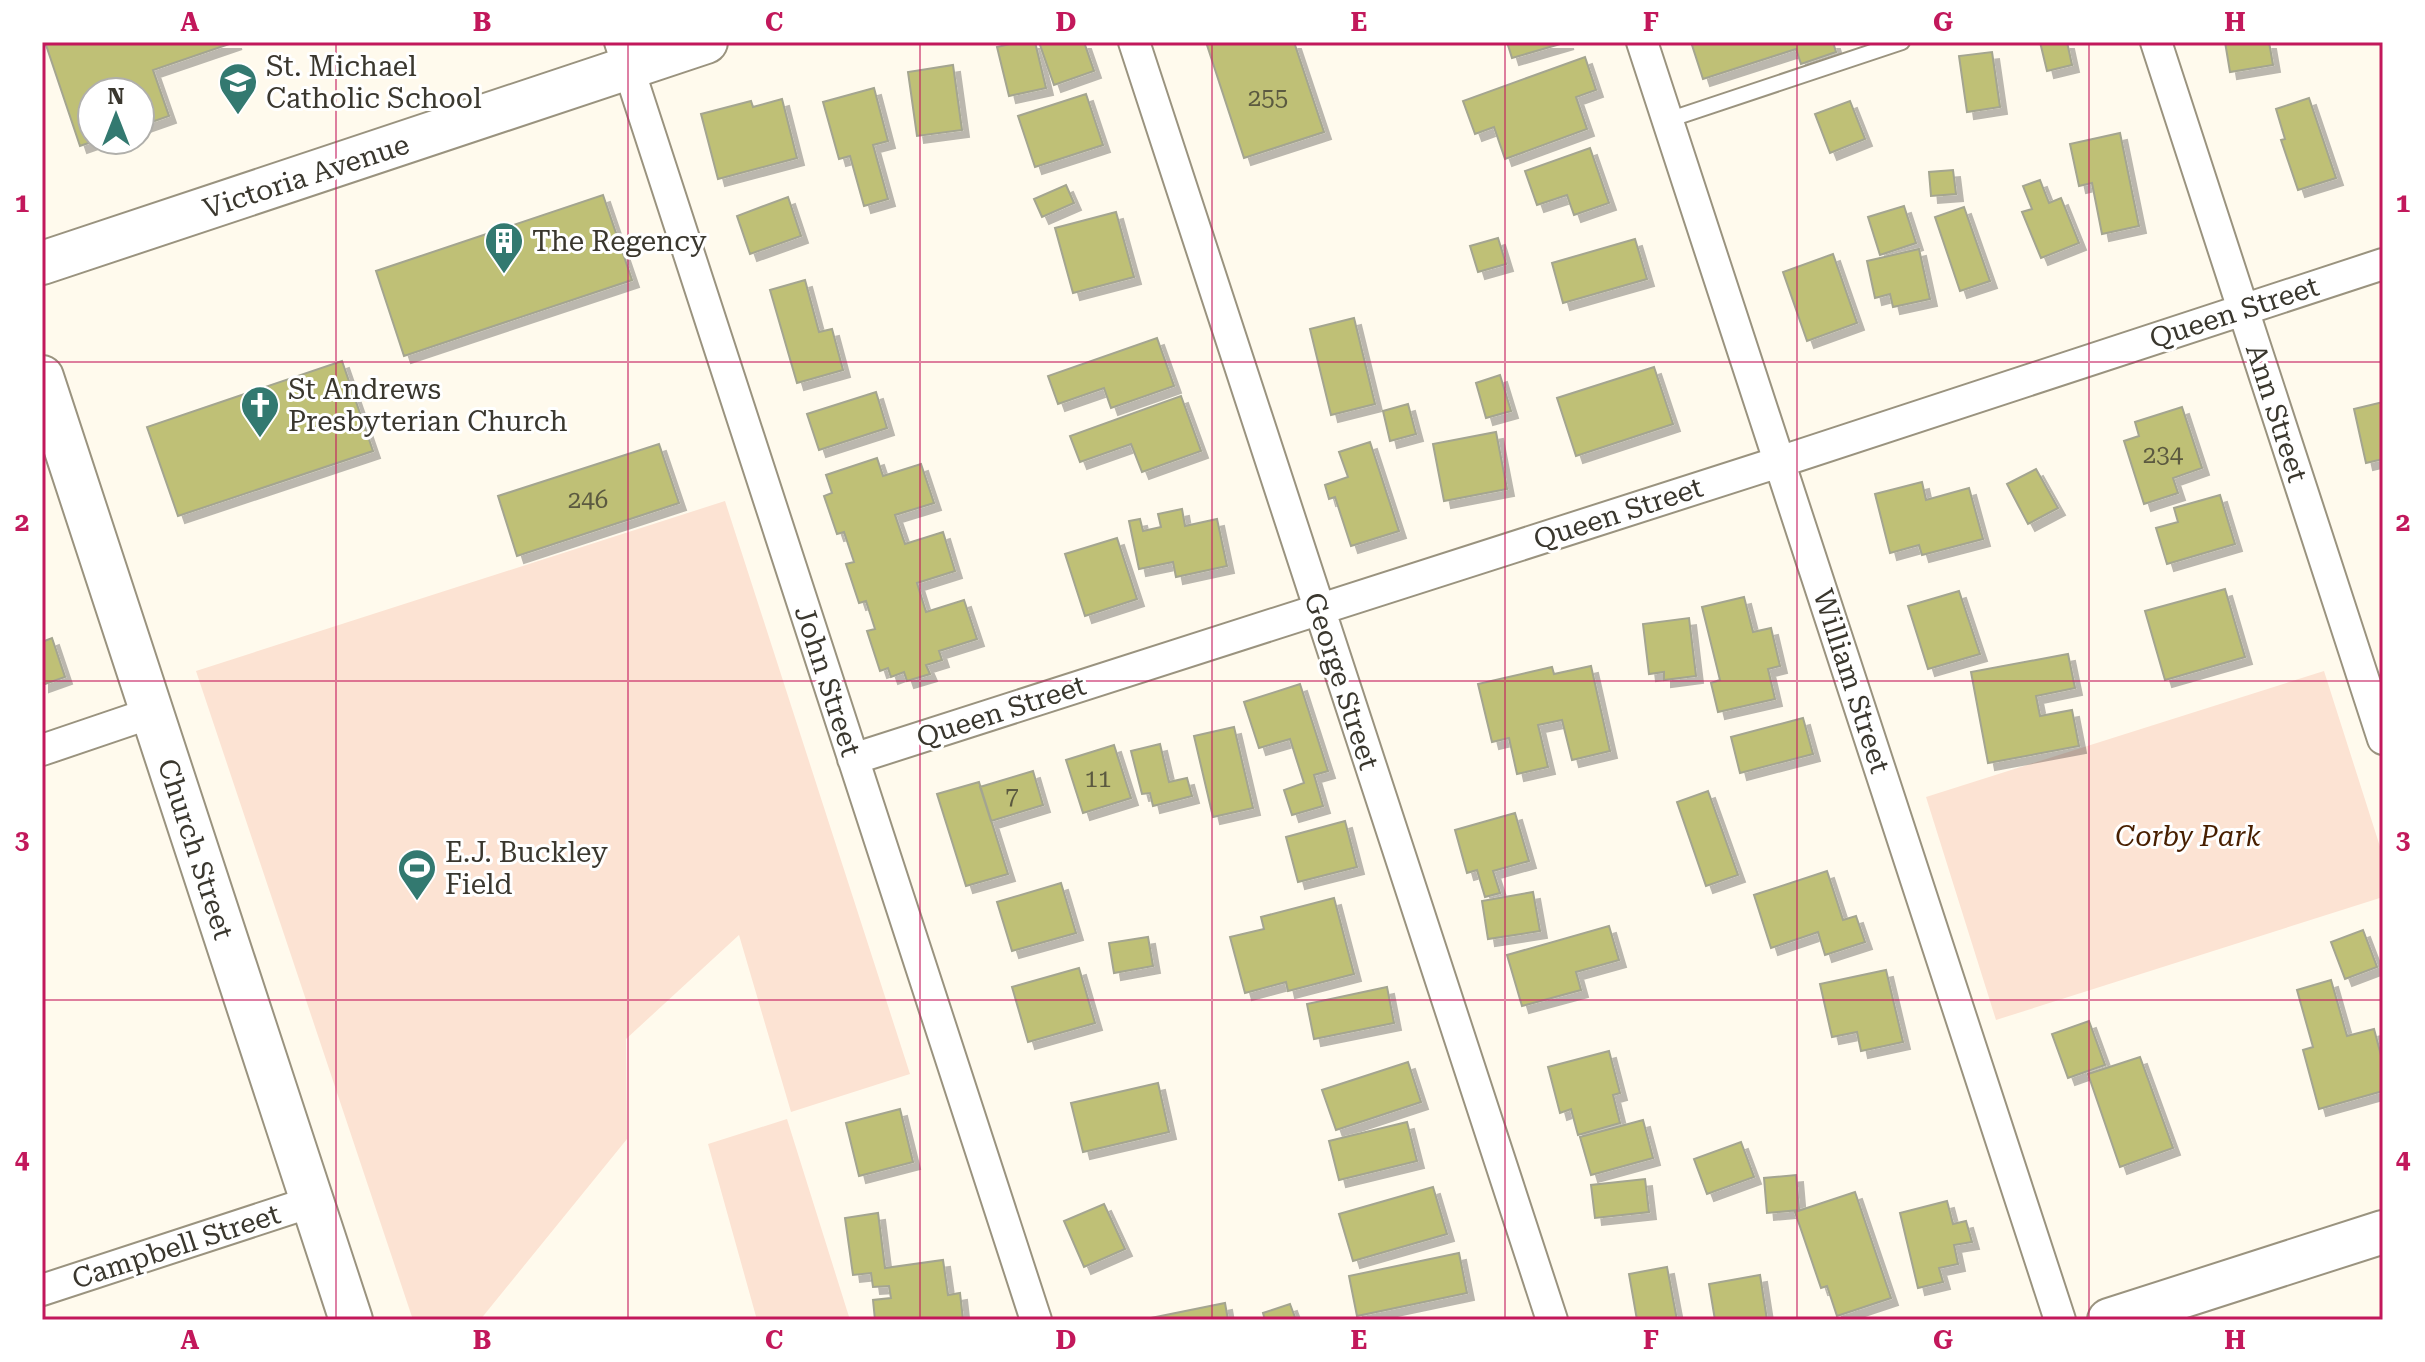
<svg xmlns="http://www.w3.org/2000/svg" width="2425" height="1362" viewBox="0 0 2425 1362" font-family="'Roboto Serif',serif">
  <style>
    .green { fill: #fce3d3 }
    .building { fill: #bfc076; stroke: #a4a590; stroke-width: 2; filter: url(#shadow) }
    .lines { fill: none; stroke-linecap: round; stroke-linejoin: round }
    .lane-casing { stroke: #9a937f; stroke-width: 18 }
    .street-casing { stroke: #9a937f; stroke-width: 34 }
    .secondary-casing { stroke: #9a937f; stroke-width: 46 }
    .lane { stroke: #fff; stroke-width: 14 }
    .street { stroke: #fff; stroke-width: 30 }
    .secondary { stroke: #fff; stroke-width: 42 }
    .grid { fill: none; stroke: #c2185b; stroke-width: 2; stroke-opacity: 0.55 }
    .labels { text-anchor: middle; stroke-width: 6; stroke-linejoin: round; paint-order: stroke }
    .number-label { font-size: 24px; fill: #5b5940 }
    .poi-label { font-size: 28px; fill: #3a372e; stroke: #fff; text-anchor: start }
    .street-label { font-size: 28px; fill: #3a372e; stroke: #fff }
    .park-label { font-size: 28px; font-style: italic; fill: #481f00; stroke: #fff }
    .neatline { fill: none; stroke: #c2185b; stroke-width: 3 }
    .grid-label { font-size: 26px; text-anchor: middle; font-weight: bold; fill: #c2185b }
  </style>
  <defs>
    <filter id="shadow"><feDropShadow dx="7" dy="7" stdDeviation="0" flood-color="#0004"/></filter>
  </defs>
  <rect width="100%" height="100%" fill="#fffaed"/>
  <path class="green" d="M725 501 910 1074 791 1112 739 935 626 1039 627 1139 480 1320H413L196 671Z
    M2324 671 2383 856V897L1996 1020 1926 797Z
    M787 1119 850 1320H757L708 1144Z"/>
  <path class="building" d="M45 42H235L153 70 169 116 140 126V92H92V140H97L80 146Z
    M1019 42H1035L1046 88 1009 96 997 47Z
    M1039 42H1084L1094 71 1054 85Z
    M1206 42H1294L1324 132 1244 158Z
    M1507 42H1567L1512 58Z
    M1691 42H1833L1836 52 1801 64 1796 49 1703 79Z
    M2040 42H2067L2072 65 2047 71Z
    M2225 42H2269L2273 65 2230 72Z
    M1992 52 2000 107 1967 112 1959 56Z
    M1585 57 1596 90 1576 97 1587 129 1505 159 1494 127 1475 134 1463 101Z
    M953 65 962 130 917 136 908 72Z
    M874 88 888 141 873 145 888 199 864 206 850 156 839 159 823 102Z
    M1086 94 1103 145 1035 167 1018 116Z
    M2309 98 2336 178 2298 190 2281 140 2285 139 2276 109Z
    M782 99 797 158 718 179 701 114 751 101 753 107Z
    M1850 101 1865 139 1830 153 1815 114Z
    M2120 133 2139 226 2102 234 2092 183 2079 186 2070 144Z
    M1590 148 1609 203 1574 215 1567 195 1537 205 1525 171Z
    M1953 170 1956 194 1931 196 1929 172Z
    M2040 180 2049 203 2061 198 2079 243 2041 258 2022 212 2032 209 2023 186Z
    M1066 185 1074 203 1042 217 1034 199Z
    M603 195 632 280 404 356 376 271Z
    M788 197 801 236 750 254 737 216Z
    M1904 206 1916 243 1880 255 1868 217Z
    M1964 207 1990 281 1960 291 1935 217Z
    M1116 212 1134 277 1073 293 1055 228Z
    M1498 238 1506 264 1478 272 1470 246Z
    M1635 239 1647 279 1563 303 1552 263Z
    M1919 249 1930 299 1893 307 1890 294 1875 298 1867 261Z
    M1833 254 1857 323 1807 341 1783 272Z
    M805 280 819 332 832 329 843 370 797 383 770 290Z
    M1354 318 1375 404 1331 415 1310 329Z
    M1157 338 1174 386 1111 408 1104 388 1058 404 1048 376Z
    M342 361 373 451 178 516 147 427Z
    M1654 367 1673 424 1576 456 1557 398Z
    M1500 375 1511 411 1486 418 1476 383Z
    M876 392 887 428 819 450 807 414Z
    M1181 396 1201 451 1142 472 1131 444 1080 462 1070 436Z
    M2383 402V459L2366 463 2354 409Z
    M1408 404 1416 434 1390 441 1383 411Z
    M2182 407 2202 468 2173 478 2178 493 2144 504 2124 441 2139 436 2135 422Z
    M1496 432 1507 489 1444 501 1433 444Z
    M1370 442 1399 531 1351 546 1335 497 1329 499 1325 485 1348 477 1339 452Z
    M659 444 679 503 517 556 498 496Z
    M877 458 883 476 921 464 934 503 895 515 905 544 943 532 955 571 917 583 926 612 964 600 977 639 939 651 942 660 926 665 930 674 907 681 904 672 891 677 888 668 880 671 867 631 875 629 866 601 859 603 846 564 854 562 844 532 837 534 824 496 832 493 826 475Z
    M2036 469 2058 508 2028 524 2007 484Z
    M1922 482 1926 500 1969 488 1983 539 1922 555 1919 545 1890 553 1875 494Z
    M2220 495 2235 544 2167 564 2156 528 2178 522 2174 508Z
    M1182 509 1185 526 1217 519 1227 566 1176 577 1173 562 1139 569 1129 521 1140 519 1143 531 1161 527 1158 514Z
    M1117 538 1137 599 1085 616 1065 554Z
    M2225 589 2245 657 2165 680 2145 611Z
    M1959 591 1980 654 1928 669 1908 606Z
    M1744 597 1753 632 1771 628 1780 666 1768 669 1775 699 1718 712 1711 683 1720 680 1702 607Z
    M1689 618 1696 676 1664 680V672L1649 674 1643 624Z
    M52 638 65 677 42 685V642Z
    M2068 654 2075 688 2036 696 2040 716 2072 710 2079 746 1988 763 1971 672Z
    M1591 666 1610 751 1572 760 1562 720 1538 725 1548 767 1517 774 1509 738 1492 742 1478 684 1552 667 1554 674Z
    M1300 684 1328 771 1314 775 1323 806 1292 815 1284 790 1304 783 1290 739 1259 748 1244 702Z
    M1803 718 1813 754 1740 773 1731 737Z
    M1234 727 1253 808 1213 817 1194 736Z
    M1160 744 1169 782 1187 778 1192 796 1153 806 1150 793 1142 794 1131 751Z
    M1114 745 1131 798 1083 813 1066 760Z
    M1033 771 1043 805 991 821 980 787Z
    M979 782 1008 874 966 886 937 794Z
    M1708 791 1738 875 1706 886 1677 802Z
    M1515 813 1529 861 1493 871 1500 893 1485 897 1477 870 1467 873 1455 830Z
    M1345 821 1357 867 1298 882 1286 837Z
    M1827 871 1843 920 1856 916 1865 942 1825 955 1818 932 1771 948 1754 895Z
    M1061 883 1076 933 1012 951 997 902Z
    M1533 892 1540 931 1488 939 1482 901Z
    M1334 898 1354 974 1288 991 1286 982 1245 993 1230 937 1264 929 1261 917Z
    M1609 926 1619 960 1576 972 1581 990 1522 1006 1507 955Z
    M2363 930 2377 967 2345 979 2331 942Z
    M1148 937 1153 966 1114 973 1109 943Z
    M1079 968 1095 1023 1028 1042 1012 987Z
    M1886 970 1903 1042 1861 1051 1857 1032 1832 1037 1820 984Z
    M2331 980 2347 1036 2374 1029 2383 1063V1091L2319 1109 2303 1050 2313 1047 2297 990Z
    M1387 987 1394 1023 1314 1039 1307 1004Z
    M2089 1021 2105 1065 2068 1078 2052 1034Z
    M1609 1051 1620 1093 1613 1095 1620 1123 1578 1135 1571 1109 1560 1113 1548 1067Z
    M2140 1057 2173 1148 2120 1167 2088 1074Z
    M1408 1062 1421 1102 1336 1130 1322 1090Z
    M1158 1083 1169 1132 1083 1152 1071 1103Z
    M900 1109 913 1162 859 1176 846 1123Z
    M1643 1120 1653 1158 1591 1175 1580 1137Z
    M1407 1122 1417 1161 1339 1180 1329 1141Z
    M1741 1142 1754 1177 1707 1194 1694 1159Z
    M1796 1175 1799 1210 1767 1213 1764 1178Z
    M1645 1179 1649 1212 1595 1218 1591 1185Z
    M1433 1187 1447 1234 1353 1261 1339 1214Z
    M1855 1192 1891 1298 1837 1316 1827 1286 1821 1288 1795 1212Z
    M1947 1201 1953 1224 1966 1221 1972 1242 1954 1245 1958 1264 1939 1268 1943 1282 1918 1288 1900 1213Z
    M1104 1204 1125 1249 1084 1267 1064 1221Z
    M878 1213 885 1268 943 1260 948 1295 960 1293 963 1320H875L873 1300 891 1298 889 1286 873 1287 871 1273 853 1275 845 1218Z
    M1459 1253 1467 1293 1357 1316 1349 1276Z
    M1667 1267 1677 1320H1637L1629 1274Z
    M1760 1275 1767 1320H1715L1709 1284Z
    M1225 1303 1228 1320H1141Z
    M1290 1304 1296 1320H1265L1263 1313Z"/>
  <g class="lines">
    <defs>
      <path id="lane" d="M1668 120 1902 42"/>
      <path id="street" d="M620 42 1036 1320
        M1134 42 1552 1320
        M1642 42 2060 1320
        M2156 42 2383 739
        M42 750 151 713
        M853 759 1779 462 2383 264
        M42 1290 311 1202"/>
      <path id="secondary" d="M42 263 706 42
        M42 377 351 1320
        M2109 1320 2383 1232"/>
    </defs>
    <use href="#lane" class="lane-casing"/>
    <use href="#street" class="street-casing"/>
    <use href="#secondary" class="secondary-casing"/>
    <use href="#lane" class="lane"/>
    <use href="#street" class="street"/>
    <use href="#secondary" class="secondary"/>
  </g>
  <path class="grid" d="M336 42V1320M628 42V1320M920 42V1320M1212 42V1320M1505 42V1320M1797 42V1320M2089 42V1320M42 362H2383M42 681H2383M42 1000H2383"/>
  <defs>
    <symbol id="school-pin" viewBox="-11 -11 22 30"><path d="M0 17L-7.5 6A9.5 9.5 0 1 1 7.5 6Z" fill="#337970" stroke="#fff"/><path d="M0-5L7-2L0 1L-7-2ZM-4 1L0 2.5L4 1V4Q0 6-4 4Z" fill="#fff"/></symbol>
    <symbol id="building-pin" viewBox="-11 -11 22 30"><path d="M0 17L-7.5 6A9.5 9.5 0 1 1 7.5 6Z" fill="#337970" stroke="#fff"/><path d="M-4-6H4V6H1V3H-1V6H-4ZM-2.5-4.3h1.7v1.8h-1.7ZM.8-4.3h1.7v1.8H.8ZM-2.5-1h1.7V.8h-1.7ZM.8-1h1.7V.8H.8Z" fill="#fff"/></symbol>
    <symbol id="church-pin" viewBox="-11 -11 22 30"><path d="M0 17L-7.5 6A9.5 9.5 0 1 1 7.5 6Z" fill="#337970" stroke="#fff"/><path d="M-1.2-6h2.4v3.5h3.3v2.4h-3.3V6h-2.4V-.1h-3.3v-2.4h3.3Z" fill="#fff"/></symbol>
    <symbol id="stadium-pin" viewBox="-11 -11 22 30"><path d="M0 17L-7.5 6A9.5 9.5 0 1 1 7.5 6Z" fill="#337970" stroke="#fff"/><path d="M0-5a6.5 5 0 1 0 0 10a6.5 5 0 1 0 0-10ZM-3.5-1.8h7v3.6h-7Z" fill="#fff"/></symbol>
  </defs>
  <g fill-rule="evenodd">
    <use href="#school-pin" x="216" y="60" width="44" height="60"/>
    <use href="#building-pin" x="482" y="219" width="44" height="60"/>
    <use href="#church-pin" x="238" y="383" width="44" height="60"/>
    <use href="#stadium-pin" x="395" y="846" width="44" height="60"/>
  </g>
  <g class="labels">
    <g class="number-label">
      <text x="1268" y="106">255</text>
      <text x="2163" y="463">234</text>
      <text x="588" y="508">246</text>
      <text x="1098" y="787">11</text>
      <text x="1012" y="804">7</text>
    </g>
    <g class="poi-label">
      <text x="266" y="76">St. Michael<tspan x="266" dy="32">Catholic School</tspan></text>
      <text x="532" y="251">The Regency</text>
      <text x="288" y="399">St Andrews<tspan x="288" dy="32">Presbyterian Church</tspan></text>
      <text x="445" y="862">E.J. Buckley<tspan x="445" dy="32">Field</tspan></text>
    </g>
    <g class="street-label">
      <text transform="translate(306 176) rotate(-18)" y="10">Victoria Avenue</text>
      <text transform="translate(2234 312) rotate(-18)" y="10">Queen Street</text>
      <text transform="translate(2277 413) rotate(72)" y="10">Ann Street</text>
      <text transform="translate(1618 513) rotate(-18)" y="10">Queen Street</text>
      <text transform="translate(828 681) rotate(72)" y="10">John Street</text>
      <text transform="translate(1342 681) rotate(72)" y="10">George Street</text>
      <text transform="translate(1852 681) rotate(72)" y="10">William Street</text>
      <text transform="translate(1001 711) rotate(-18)" y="10">Queen Street</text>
      <text transform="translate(196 849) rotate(72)" y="10">Church Street</text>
      <text transform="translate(176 1246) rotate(-18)" y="10">Campbell Street</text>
    </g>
    <g class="park-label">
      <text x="2188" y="846">Corby Park</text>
    </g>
  </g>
  <rect width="2425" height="1362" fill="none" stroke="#ffffff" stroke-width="88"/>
  <g transform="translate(116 116)"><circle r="38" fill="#ffffff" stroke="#b0afab" stroke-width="2"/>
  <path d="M0-6L14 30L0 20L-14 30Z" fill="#337970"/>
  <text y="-12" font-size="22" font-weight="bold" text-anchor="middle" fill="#3a372e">N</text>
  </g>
  <rect x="44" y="44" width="2337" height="1274" class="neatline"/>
  <g class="grid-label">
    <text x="190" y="31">A</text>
    <text x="482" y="31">B</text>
    <text x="774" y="31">C</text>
    <text x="1066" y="31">D</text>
    <text x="1359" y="31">E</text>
    <text x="1651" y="31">F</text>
    <text x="1943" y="31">G</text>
    <text x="2235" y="31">H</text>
    <text x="22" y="212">1</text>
    <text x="2403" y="212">1</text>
    <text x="22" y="531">2</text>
    <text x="2403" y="531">2</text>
    <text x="22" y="849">3</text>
    <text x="2403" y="849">3</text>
    <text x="22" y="1168">4</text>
    <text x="2403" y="1168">4</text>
    <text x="190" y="1349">A</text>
    <text x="482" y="1349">B</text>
    <text x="774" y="1349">C</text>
    <text x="1066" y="1349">D</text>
    <text x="1359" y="1349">E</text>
    <text x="1651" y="1349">F</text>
    <text x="1943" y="1349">G</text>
    <text x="2235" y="1349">H</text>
  </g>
</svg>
